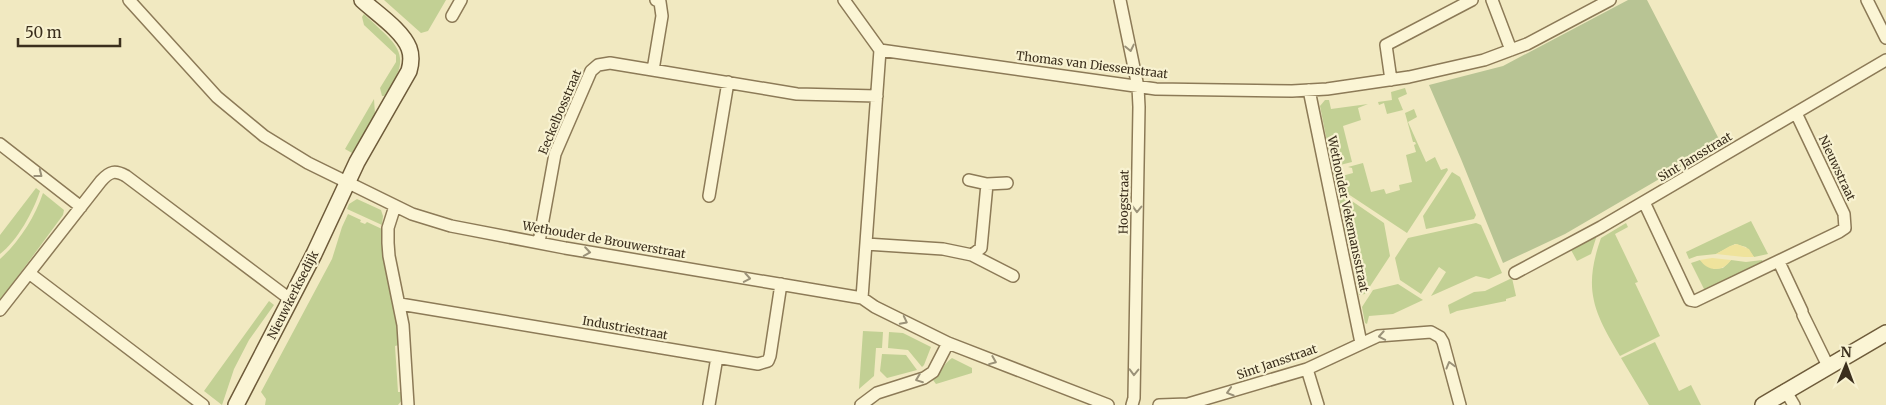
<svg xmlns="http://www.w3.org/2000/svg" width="1886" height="405" viewBox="0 0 1886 405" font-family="Merriweather,serif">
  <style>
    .green { fill: #c2d094 }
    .sand { fill: #efe39c }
    .cemetery { fill: #b8c494 }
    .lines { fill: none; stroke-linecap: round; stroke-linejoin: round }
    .street-casing { stroke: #8c7a57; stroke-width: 14 }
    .secondary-casing { stroke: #6e5b3a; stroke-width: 18 }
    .street { stroke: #fbf5d5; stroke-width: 11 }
    .secondary { stroke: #fbf5d5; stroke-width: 15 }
    .oneway { stroke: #9b9279 }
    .labels { text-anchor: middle; stroke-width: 4.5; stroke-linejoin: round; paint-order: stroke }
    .street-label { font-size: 12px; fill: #3b2f1d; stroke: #f8f2d1 }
  </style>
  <rect width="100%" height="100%" fill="#f1e9c1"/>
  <path class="green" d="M384 0H446L428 31 421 33Z
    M364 14C396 45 416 53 384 96H382L380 88 396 62V55L364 25 362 17Z
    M1405 88 1407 94 1398 98 1403 110 1387 114 1384 103 1379 105 1378 102 1392 100 1391 92Z
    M374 99 375 114 352 153 345 149Z
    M1325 100H1329L1331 109 1368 104 1358 108 1361 120 1343 126 1352 162 1332 167 1320 106Z
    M1414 109 1417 117 1408 122 1426 162 1435 157 1441 170 1447 168 1448 170 1407 233 1336 186 1333 171 1344 168 1341 170 1342 176 1353 173 1352 168 1348 167 1363 163 1371 192 1384 189 1386 194 1400 190 1399 185 1412 182 1406 155 1416 152 1414 145 1416 144 1415 142H1413L1405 113Z
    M1452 172 1460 177 1476 215 1474 219 1426 229 1423 216Z
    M36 188 40 191C33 212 18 240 0 254V235Z
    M43 193 64 210 63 215 7 291 8 293 0 303V259C19 242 35 217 43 193Z
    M1346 197 1384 223 1390 256 1365 294 1359 295 1346 233 1342 230 1345 225 1339 198Z
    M357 199 381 210 383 216 382 225 347 209 349 204Z
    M348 214 361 220 360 222 365 224 367 222 382 229 384 261 397 316 399 345 395 346 398 392H402V400L398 405H265L266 399 261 392 332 259 342 227Z
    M1751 221 1768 254 1754 257 1746 247 1735 244 1716 254 1697 256 1689 259 1686 252Z
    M1476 223 1481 225 1502 273 1489 279 1476 276 1431 296 1446 272 1439 267 1421 294 1400 280 1395 258 1408 238Z
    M1626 223 1628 227 1615 234 1638 282 1635 283 1660 336 1620 356C1593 311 1583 289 1601 238Z
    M1597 235 1591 254 1577 261 1571 250Z
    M1700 260 1714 269 1723 268 1731 260 1746 262 1762 260 1764 263 1705 291 1691 263Z
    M1512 278 1516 296 1506 299V301L1457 311 1450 314 1448 305 1474 292 1485 291Z
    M1398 284 1423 300 1393 314 1369 316 1367 324 1365 323 1362 307 1373 290Z
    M269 301 274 305 249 340 234 369 222 405 204 391Z
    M863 331 883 332 882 348H876L874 376 859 389Z
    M889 332 903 333 931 347 924 365 922 367 908 350 888 348Z
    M1655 342 1679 391 1691 385 1701 405H1649L1621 358Z
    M882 354 906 355 917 370 887 378 880 371Z
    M952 358 972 368V373L936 384 933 380C941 373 943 364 952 358Z"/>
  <path class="sand" d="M1737 244 1749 249 1754 257H1744L1716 254 1730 246Z
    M1712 258 1731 260C1723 272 1708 272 1700 260Z"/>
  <path class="cemetery" d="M1628 0H1647L1721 143 1565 234 1503 263 1461 159 1429 85 1503 66Z"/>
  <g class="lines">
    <defs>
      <path id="street" d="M129 0 217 97 264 136 308 163 412 214 451 226 565 248 862 298 875 307 948 343 1108 405
        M844 0 880 50
        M1120 0 1138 87 1139 107 1134 398 1132 405
        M1492 0 1511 50
        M1867 0 1886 38
        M452 16 461 0
        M880 50 1156 89 1292 91 1327 89 1409 77 1484 60 1527 44 1610 0
        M653 70 662 16 660 2 656 0
        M1391 80 1386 45 1472 0
        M1309 90 1361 343
        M0 144 81 207
        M969 180 987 184 981 248 972 255
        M987 184 1007 183
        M709 196 728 82
        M1644 202 1690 300 1695 301 1839 232 1845 228 1844 214 1796 113
        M395 206 388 228V243L389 256 403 325 408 405
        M539 242 555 154 591 71 598 65 610 63 797 94 877 96
        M866 244 943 249 972 255 1013 276
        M1779 262 1802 311
        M29 273 203 405
        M1515 273 1601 227 1886 60
        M862 298 880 50
        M400 304 758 364 768 361 770 356 781 284
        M0 310 101 181C110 171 115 170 126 176L291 300
        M1803 315 1828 366
        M1307 369 1318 405
        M1785 390 1794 405
        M709 405 717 357
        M861 405 877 393 924 378 933 372 948 343
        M1159 405 1188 404 1307 369 1378 336 1431 332 1440 337 1443 342 1460 405"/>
      <path id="secondary" d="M236 405 314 254 357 162 409 71C411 64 412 56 409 48 402 30 376 13 362 0
        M1763 405 1886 333"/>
    </defs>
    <use href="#street" class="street-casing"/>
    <use href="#secondary" class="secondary-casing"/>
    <use href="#street" class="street"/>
    <use href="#secondary" class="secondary"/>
  </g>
  <defs><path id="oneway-chevron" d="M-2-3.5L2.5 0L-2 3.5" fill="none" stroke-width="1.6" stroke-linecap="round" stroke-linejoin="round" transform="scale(1.25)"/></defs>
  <g class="oneway">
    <use href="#oneway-chevron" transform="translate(1130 48) rotate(78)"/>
    <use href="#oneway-chevron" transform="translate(39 174) rotate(38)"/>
    <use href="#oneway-chevron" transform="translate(1137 209) rotate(91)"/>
    <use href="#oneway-chevron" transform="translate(587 252) rotate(9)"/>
    <use href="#oneway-chevron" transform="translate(747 278) rotate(10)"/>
    <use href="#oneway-chevron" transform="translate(904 321) rotate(27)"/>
    <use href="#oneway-chevron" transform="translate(1382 336) rotate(170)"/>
    <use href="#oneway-chevron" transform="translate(993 361) rotate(22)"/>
    <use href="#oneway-chevron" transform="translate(1450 365) rotate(-105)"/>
    <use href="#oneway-chevron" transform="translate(1134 372) rotate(91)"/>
    <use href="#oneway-chevron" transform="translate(919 379) rotate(159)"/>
    <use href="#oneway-chevron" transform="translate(1230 392) rotate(163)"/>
  </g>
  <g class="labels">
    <g class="street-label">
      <text transform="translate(1092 65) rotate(7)" y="4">Thomas van Diessenstraat</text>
      <text transform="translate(560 112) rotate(-67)" y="4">Eeckelbosstraat</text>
      <text transform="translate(1695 157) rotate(-31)" y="4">Sint Jansstraat</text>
      <text transform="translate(1837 168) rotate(65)" y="4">Nieuwstraat</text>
      <text transform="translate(1124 202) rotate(-89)" y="4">Hoogstraat</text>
      <text transform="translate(1348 214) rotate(78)" y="4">Wethouder Vekemansstraat</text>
      <text transform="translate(604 240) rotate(10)" y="4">Wethouder de Brouwerstraat</text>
      <text transform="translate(293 295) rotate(-63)" y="4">Nieuwkerksedijk</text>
      <text transform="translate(625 328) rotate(10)" y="4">Industriestraat</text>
      <text transform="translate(1277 362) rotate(-19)" y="4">Sint Jansstraat</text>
    </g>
  </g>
  <g transform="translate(1846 365) rotate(1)" stroke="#f8f2d1" stroke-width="4" paint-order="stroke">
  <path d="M0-4L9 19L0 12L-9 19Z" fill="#3b2f1d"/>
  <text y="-8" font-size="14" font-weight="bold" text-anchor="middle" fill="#3b2f1d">N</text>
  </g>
  <path d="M18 38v8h102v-8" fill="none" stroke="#3b2f1d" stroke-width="2.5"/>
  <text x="25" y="38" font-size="15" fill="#3b2f1d" stroke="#f8f2d1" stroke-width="4" paint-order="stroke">50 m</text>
</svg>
